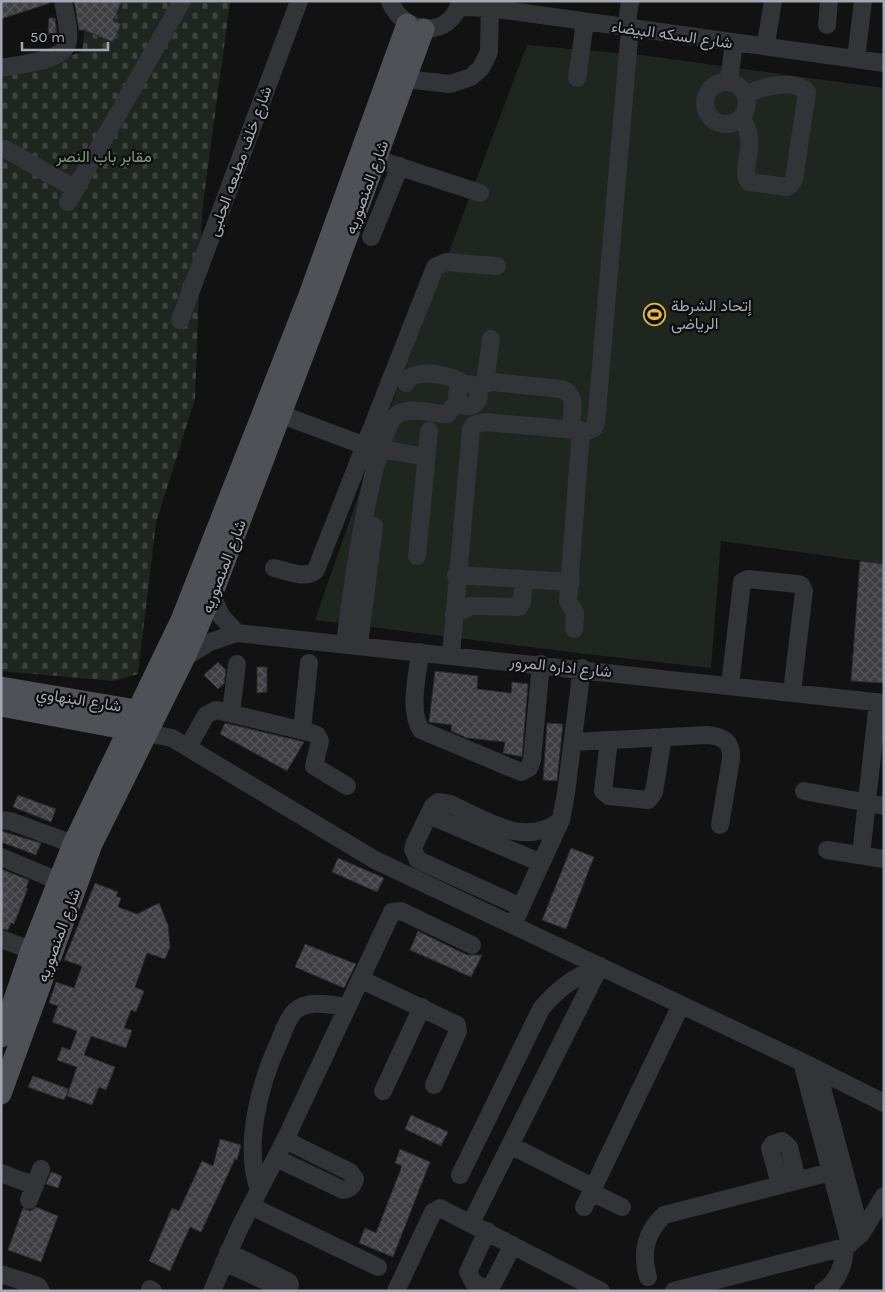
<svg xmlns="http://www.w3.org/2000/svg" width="885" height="1292" viewBox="0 0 885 1292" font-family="Karla,Vazirmatn,sans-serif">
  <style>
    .cemetery { fill: url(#cemetery-stones) }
    .park { fill: #1f2620 }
    .building { fill: url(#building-cross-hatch); stroke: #2c2c2f }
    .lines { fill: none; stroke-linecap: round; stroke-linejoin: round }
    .minor { stroke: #333438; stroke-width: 18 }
    .major { stroke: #505057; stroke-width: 21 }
    .labels { text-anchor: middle; stroke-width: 4.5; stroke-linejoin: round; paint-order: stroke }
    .street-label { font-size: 16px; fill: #a5a8b3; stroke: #0d0d0e }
    .park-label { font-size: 16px; fill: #7d9d82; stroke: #0d0d0e }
    .poi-label { font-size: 16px; fill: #a5a8b3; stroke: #0d0d0e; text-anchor: start }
  </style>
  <defs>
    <pattern id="cemetery-stones" width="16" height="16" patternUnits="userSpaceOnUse" patternTransform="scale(1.25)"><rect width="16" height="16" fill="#1f2620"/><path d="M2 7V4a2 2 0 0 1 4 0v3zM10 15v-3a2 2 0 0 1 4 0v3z" fill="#3d433e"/></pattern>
    <pattern id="building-cross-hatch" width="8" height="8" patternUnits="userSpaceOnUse" patternTransform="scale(1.25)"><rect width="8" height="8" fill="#3f3f43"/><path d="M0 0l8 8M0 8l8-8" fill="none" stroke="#58585c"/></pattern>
  </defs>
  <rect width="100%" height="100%" fill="#121213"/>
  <path class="cemetery" d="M88 1 230 3 202 211 195 399 156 523 138 674 113 681 1 671V77L82 52Z"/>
  <path class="park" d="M527 45 641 55 884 88V564L721 541 711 668 586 654 315 620 373 454Z"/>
  <path class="building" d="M1 1H49L50 3 1 19Z
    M74 1H122L113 21 121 24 113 42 84 30H79Z
    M49 18H55L57 34H48Z
    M860 561 884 564V683L851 681Z
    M218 662 226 670 224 684 218 689 204 675Z
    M257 667H267V692L257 693Z
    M435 671 478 676 477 689 511 693 512 682 528 684 522 757 503 753 505 742 467 738 451 731 452 725 429 722Z
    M225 723 304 742 287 771 220 734Z
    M547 723 563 724 557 781 543 780Z
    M18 795 56 809 51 822 13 807Z
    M1 831 41 843 36 855 1 842Z
    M571 848 594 857 566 929 542 920Z
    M338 858 384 878 377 892 332 872Z
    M1 869 29 880 26 888H28L14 924 11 923 8 930 1 929Z
    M95 883 118 892 116 896 121 898 118 907 137 914 159 903 168 925 170 947 165 959 147 953 135 987 144 991 136 1012 131 1010 124 1028 132 1030 126 1048 91 1036 84 1055 115 1067 106 1090 99 1087 92 1105 67 1096 77 1067 57 1060 62 1047 70 1050 77 1031 52 1022 58 1006 49 1003 56 982 74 988 82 966 64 960Z
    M418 931 467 955H482L471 977 410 950Z
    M305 944 356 964 344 988 295 967Z
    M33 1076 69 1089 64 1100 28 1087Z
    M411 1115 448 1132 441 1146 405 1129Z
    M220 1139 241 1145 237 1160 235 1159 201 1232 190 1227 170 1271 149 1261 172 1208 179 1211 202 1161 213 1166Z
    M400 1149 430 1162 393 1257 359 1243 365 1228 376 1233 402 1166 395 1163Z
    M51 1172 62 1176 58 1188 46 1184Z
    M36 1207 58 1216 41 1262 8 1250 23 1208 30 1211Z"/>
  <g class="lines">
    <path class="minor" d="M390 1C403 35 451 40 460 1
      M459 7 490 8 884 63
      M628 16 630 1
      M827 25 829 1
      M767 37 773 1
      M857 51 863 1
      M1 68C17 65 61 61 67 45 71 33 65 14 63 1
      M577 78 585 22
      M405 79 450 84 471 77 481 68 489 52 490 1
      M729 82 734 42
      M705 103a21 21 0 1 1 42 0a21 21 0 1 1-42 0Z
      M741 117C760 145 739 167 749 182L788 187 794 180 807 92C795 78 759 87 746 95
      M5 149 76 189
      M376 159 480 193
      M68 202 182 1
      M371 237 400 166
      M180 320 299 1
      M485 382 491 339
      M406 383C413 366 452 375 464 384
      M457 395a11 11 0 1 1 22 0a11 11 0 1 1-22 0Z
      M475 386 492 382 561 389C575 393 573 405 572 417
      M280 414 365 446
      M381 449 426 457
      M417 556 429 431
      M274 568C287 571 305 580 316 570L435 267 446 262 497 266
      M456 575 571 582
      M212 595 221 616 237 633
      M454 614 471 606 519 607 522 602 524 579
      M574 629 575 612 568 602 581 430
      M345 644C349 610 373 426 398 414 412 406 432 414 447 414L458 401
      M359 645 374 526
      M420 652C418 675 408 709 421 730L521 772 529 768 532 760 541 664
      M451 655 471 430 474 425 485 422 587 431 594 428 596 423 630 28
      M185 657 210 642 237 633 884 703
      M730 685 742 582 748 579 798 584 801 585 804 591 792 692
      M231 713 237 664
      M302 730 309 663
      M146 733 172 738 375 860 802 1062 884 1103
      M609 740 603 791 609 796 648 800 654 792 663 737
      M191 742 206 715 216 710 312 733 317 735 320 741 314 766 347 786
      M573 742 707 735C723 736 732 742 731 759L720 825
      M804 791 884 806
      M429 815 541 863
      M1 820 10 821 73 844
      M827 850 884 859
      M861 855 878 702
      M1 857 58 881
      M521 907 418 860 413 849 415 843 433 806 438 802 450 804C487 820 524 849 561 820
      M516 918 561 820 566 793 582 668
      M1 939 31 950
      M360 979 457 1025 458 1031 434 1085
      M802 1062 850 1244
      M817 1069 861 1234
      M383 1091 422 1007
      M510 1145 593 1187
      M276 1158 343 1190C350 1189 353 1186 355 1179L350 1172 285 1140
      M1 1173 35 1186
      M460 1175 541 1009C558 988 575 977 600 966
      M780 1184 770 1148 773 1144 782 1141 789 1147 797 1180
      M259 1190C243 1145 260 1083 279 1042 283 1032 287 1019 295 1011 308 999 331 1005 347 1007
      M591 1192 622 1207
      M29 1200 41 1169
      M251 1206 378 1267
      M584 1207 681 1005
      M471 1223 600 966
      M487 1231 468 1272 473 1282 489 1291
      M224 1262 285 1290 290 1285 289 1282 228 1252
      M1 1274 38 1286 41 1291
      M648 1277C641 1253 645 1233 664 1215L831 1172
      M150 1289 153 1291
      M212 1291 239 1229 285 1140 392 912 401 911 472 945
      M396 1291 433 1212 440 1208 601 1291
      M489 1291 513 1245
      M674 1291 845 1247 861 1234 884 1196
      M823 1291C839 1281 844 1265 845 1247"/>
    <path class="major" d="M1 687 148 712
      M1 706 141 732
      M1 1037 31 950 73 844 181 620 309 295 407 24
      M1 1094 92 844 185 657 212 595 316 322 424 29"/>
  </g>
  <defs>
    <symbol id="stadium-ring" viewBox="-11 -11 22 22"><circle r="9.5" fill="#0d0d0e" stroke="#e3b93b" stroke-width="1.5"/><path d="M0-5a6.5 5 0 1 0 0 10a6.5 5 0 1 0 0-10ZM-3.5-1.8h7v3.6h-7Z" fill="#e3b93b"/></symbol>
  </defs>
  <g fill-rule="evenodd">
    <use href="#stadium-ring" x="642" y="302" width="25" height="25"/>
  </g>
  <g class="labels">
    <g class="street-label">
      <text transform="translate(672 34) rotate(8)" y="6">شارع السكه البيضاء</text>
      <text transform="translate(239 161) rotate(-70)" y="6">شارع خلف مطبعه الحلبى</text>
      <text transform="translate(366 187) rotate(-70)" y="6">شارع المنصوريه</text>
      <text transform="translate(223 566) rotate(-69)" y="6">شارع المنصوريه</text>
      <text transform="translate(561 666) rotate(6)" y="6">شارع اداره المرور</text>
      <text transform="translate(79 699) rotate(9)" y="6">شارع البنهاوي</text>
      <text transform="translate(58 935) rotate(-70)" y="6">شارع المنصوريه</text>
    </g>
    <g class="park-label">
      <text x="104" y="162">مقابر باب النصر</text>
    </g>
    <g class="poi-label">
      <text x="671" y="311">إتحاد الشرطة<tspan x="671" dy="18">الرياضى</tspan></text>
    </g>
  </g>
  <rect width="885" height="1292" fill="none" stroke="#a5a8b3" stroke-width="5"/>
  <path d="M22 42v8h86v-8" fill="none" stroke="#a5a8b3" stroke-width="2.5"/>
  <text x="30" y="42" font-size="15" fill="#a5a8b3" stroke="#0d0d0e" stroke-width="4" paint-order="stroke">50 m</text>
</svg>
